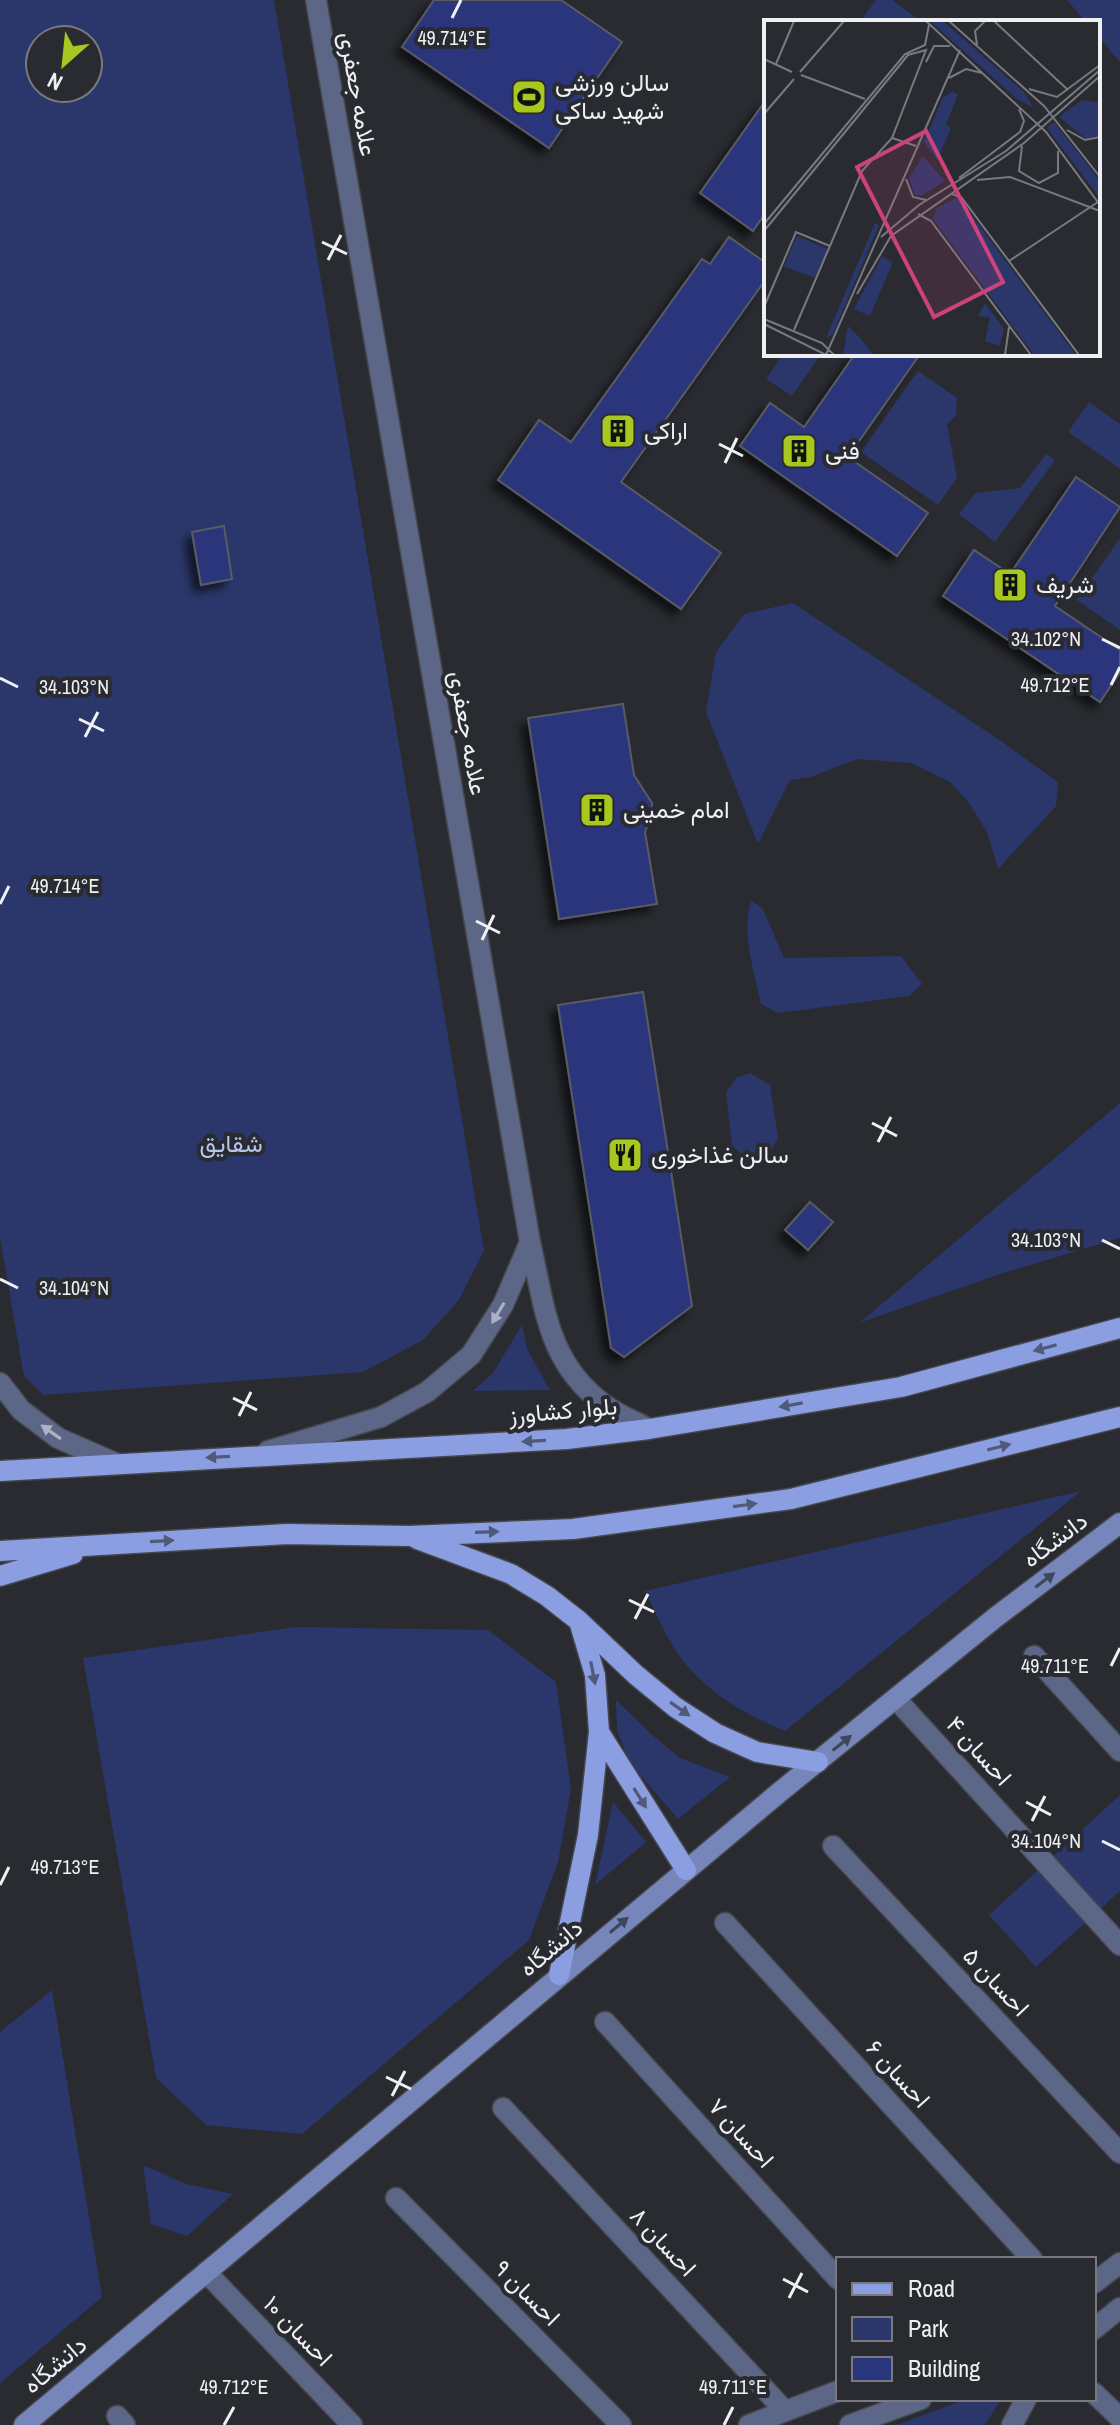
<svg xmlns="http://www.w3.org/2000/svg" width="1120" height="2425" viewBox="0 0 1120 2425" font-family="'Archivo Narrow',Vazirmatn,sans-serif">
  <style>
    .green { fill: #2b376a; fill-rule: evenodd }
    .building { fill: #29357c; stroke: #595b62; stroke-width: 2; filter: url(#shadow) }
    .lines { fill: none; stroke-linecap: round; stroke-linejoin: round }
    .minor-casing { stroke: #45474c; stroke-width: 23 }
    .tertiary-casing { stroke: #45474c; stroke-width: 23 }
    .secondary-casing { stroke: #45474c; stroke-width: 23 }
    .primary-casing { stroke: #45474c; stroke-width: 23 }
    .minor { stroke: #5c6687; stroke-width: 20 }
    .tertiary { stroke: #5c6687; stroke-width: 20 }
    .secondary { stroke: #7686ba; stroke-width: 20 }
    .primary { stroke: #8b9ee2; stroke-width: 20 }
    .oneway { fill: #acb2c3 }
    .oneway2 { fill: #505978 }
    .oneway3 { fill: #40465a }
    .ticks { fill: none; stroke: #eef0f4; stroke-width: 3 }
    .labels { text-anchor: middle; stroke-width: 8; stroke-linejoin: round; paint-order: stroke }
    .poi-label { font-size: 24px; fill: #eef0f4; stroke: #292b31; text-anchor: start }
    .street-label { font-size: 24px; fill: #eef0f4; stroke: #292b31 }
    .park-label { font-size: 24px; fill: #b8c5ee; stroke: #292b31 }
    .inset-road { fill: none; stroke: #787a7f; stroke-width: 2 }
    .view { fill: #cb437a; fill-opacity: 0.15; stroke: #cb437a; stroke-width: 4 }
    .inset-edge { fill: none; stroke: #eef0f4; stroke-width: 4 }
    .ticks-label { font-size: 20px; text-anchor: middle; fill: #eef0f4; stroke: #292b31; stroke-width: 8; stroke-linejoin: round; paint-order: stroke }
  </style>
  <defs>
    <filter id="shadow"><feDropShadow dx="-7" dy="7" stdDeviation="4" flood-color="#0009"/></filter>
  </defs>
  <rect width="100%" height="100%" fill="#292b31"/>
  <path class="green" d="M0 0H274L484 1251 458 1301 423 1340 363 1372 43 1395 24 1376 0 1238ZM40 40H88V88H40Z
    M876 0H892L922 22H864L861 20Z
    M1067 0H1120V62L1098 36V22H1086Z
    M783 354H821L792 396 766 379Z
    M918 371 957 398 956 416 947 424 957 478 938 505 861 452Z
    M1089 402 1120 424V469L1068 432Z
    M1046 454 1055 460 995 542 959 514 975 493 1020 488Z
    M1120 538V630L1077 600Z
    M793 603 998 739 1058 782 1056 806 998 869 987 832 967 800 950 782 911 763 857 759 811 777 790 780 758 844 706 712 716 652 744 614Z
    M751 900 763 909 784 958 901 956 922 984 909 996 778 1013 761 1004C754 971 741 933 751 900Z
    M750 1073 770 1085 778 1138 769 1155 747 1160 732 1145 726 1093 736 1078Z
    M1120 1103V1238L997 1275 859 1323Z
    M522 1325 527 1349 550 1390 473 1391 493 1373Z
    M1081 1491 785 1731C744 1714 708 1693 680 1657 666 1638 656 1612 645 1591Z
    M295 1627 488 1630 556 1682 571 1789 558 1862 529 1940 302 2134 206 2125 156 2078 83 1658Z
    M616 1700 650 1733 680 1758 730 1777 678 1819 630 1763 617 1730Z
    M1120 1795V1891L1036 1967 989 1915Z
    M613 1802 646 1842 595 1885Z
    M52 1990 102 2297 0 2383V2032Z
    M143 2165 186 2184 233 2194 187 2236 151 2224Z
    M967 2399H1001L985 2425H896Z"/>
  <path class="building" d="M434 0H561L622 42 549 148 402 47Z
    M766 100V212L753 231 700 193Z
    M729 237 766 263V279L621 482 721 553 681 609 498 480 539 420 571 442 702 259 710 264Z
    M855 354H920L848 457 928 513 897 556 740 446 770 403 804 427Z
    M1076 477 1120 507 1055 606 1120 650V672L1100 702 943 596 974 550 1010 574Z
    M224 526 232 579 201 585 192 532Z
    M623 704 634 775 652 803 651 817 645 832 657 904 559 919 528 718Z
    M643 992 692 1306 624 1357 611 1348 558 1005Z
    M810 1202 833 1222 808 1250 785 1230Z"/>
  <g class="lines">
    <defs>
      <path id="minor" d="M1034 1656 1120 1751
        M896 1699 1120 1945
        M833 1846 1120 2153
        M725 1923 1032 2259
        M605 2022 838 2279
        M503 2108 785 2411
        M396 2198 621 2425
        M1094 2393 1120 2418
        M117 2416 125 2425
        M1012 2425 1026 2399"/>
      <path id="tertiary" d="M316 0 530 1242C545 1307 547 1363 605 1405 618 1415 635 1421 649 1429
        M0 1383 21 1410 58 1438 115 1463
        M268 1451 381 1417 427 1392 471 1355 503 1305 530 1242
        M206 2272 352 2425
        M1094 2283 1120 2263
        M1094 2329 1120 2308
        M749 2425 838 2391
        M850 2425 921 2399"/>
      <path id="secondary" d="M24 2425 781 1791 996 1617 1120 1523"/>
      <path id="primary" d="M0 1471 567 1439 649 1429 901 1387 1120 1328
        M417 1539 511 1574 547 1596 579 1621 595 1675 599 1732 588 1835 559 1975
        M0 1551 287 1534 409 1536 573 1529 791 1499 1120 1417
        M0 1576 73 1554
        M579 1621 636 1675 675 1707 715 1733 757 1752 818 1762
        M599 1732 686 1870"/>
    </defs>
    <use href="#minor" class="minor-casing"/>
    <use href="#tertiary" class="tertiary-casing"/>
    <use href="#secondary" class="secondary-casing"/>
    <use href="#primary" class="primary-casing"/>
    <use href="#minor" class="minor"/>
    <use href="#tertiary" class="tertiary"/>
    <use href="#secondary" class="secondary"/>
    <use href="#primary" class="primary"/>
  </g>
  <defs><path id="oneway-solid" d="M-6-.8H1V-3.2L6.5 0L1 3.2V.8H-6Z" transform="scale(2)"/></defs>
  <g class="oneway">
    <use href="#oneway-solid" transform="translate(498 1313) rotate(121)"/>
    <use href="#oneway-solid" transform="translate(51 1432) rotate(-145)"/>
  </g>
  <g class="oneway2">
    <use href="#oneway-solid" transform="translate(1045 1348) rotate(165)"/>
    <use href="#oneway-solid" transform="translate(791 1405) rotate(170)"/>
    <use href="#oneway-solid" transform="translate(534 1441) rotate(177)"/>
    <use href="#oneway-solid" transform="translate(999 1447) rotate(-14)"/>
    <use href="#oneway-solid" transform="translate(218 1457) rotate(177)"/>
    <use href="#oneway-solid" transform="translate(745 1505) rotate(-8)"/>
    <use href="#oneway-solid" transform="translate(487 1532) rotate(-2)"/>
    <use href="#oneway-solid" transform="translate(162 1541) rotate(-3)"/>
    <use href="#oneway-solid" transform="translate(593 1673) rotate(79)"/>
    <use href="#oneway-solid" transform="translate(680 1709) rotate(35)"/>
    <use href="#oneway-solid" transform="translate(640 1798) rotate(58)"/>
  </g>
  <g class="oneway3">
    <use href="#oneway-solid" transform="translate(1045 1580) rotate(-37)"/>
    <use href="#oneway-solid" transform="translate(842 1743) rotate(-39)"/>
    <use href="#oneway-solid" transform="translate(619 1925) rotate(-40)"/>
  </g>
  <path class="ticks" d="M452 18 461 0M322 242 347 254M328 260 341 235M719 444 743 456M725 463 737 438M1102 639 1120 648M0 678 18 687M1111 685 1120 667M79 719 104 731M85 737 98 712M0 904 9 886M476 921 500 933M482 940 494 915M872 1123 897 1136M878 1142 891 1117M1102 1240 1120 1249M0 1279 18 1288M233 1398 257 1410M239 1416 251 1392M629 1600 654 1612M635 1619 648 1594M1111 1666 1120 1648M1026 1802 1051 1815M1032 1821 1045 1796M1102 1841 1120 1850M0 1885 9 1867M386 2077 411 2089M392 2096 405 2071M783 2279 808 2292M789 2298 802 2273M224 2425 234 2407M724 2425 733 2407"/>
  <defs>
    <symbol id="stadium-square" viewBox="-11 -11 22 22"><rect x="-9" y="-9" width="18" height="18" rx="4" fill="#a6c820" stroke="#292b31"/><path d="M0-5a6.5 5 0 1 0 0 10a6.5 5 0 1 0 0-10ZM-3.5-1.8h7v3.6h-7Z" fill="#111"/></symbol>
    <symbol id="building-square" viewBox="-11 -11 22 22"><rect x="-9" y="-9" width="18" height="18" rx="4" fill="#a6c820" stroke="#292b31"/><path d="M-4-6H4V6H1V3H-1V6H-4ZM-2.5-4.3h1.7v1.8h-1.7ZM.8-4.3h1.7v1.8H.8ZM-2.5-1h1.7V.8h-1.7ZM.8-1h1.7V.8H.8Z" fill="#111"/></symbol>
    <symbol id="restaurant-square" viewBox="-11 -11 22 22"><rect x="-9" y="-9" width="18" height="18" rx="4" fill="#a6c820" stroke="#292b31"/><path d="M-5-6h1v4h1v-4h1v4h1v-4h1v5L-1.5 .5V6h-2V.5L-5-1ZM5-6V6H3V1.5H1.5Q1.5-4 5-6Z" fill="#111"/></symbol>
  </defs>
  <g fill-rule="evenodd">
    <use href="#stadium-square" x="509" y="77" width="40" height="40"/>
    <use href="#building-square" x="598" y="411" width="40" height="40"/>
    <use href="#building-square" x="779" y="431" width="40" height="40"/>
    <use href="#building-square" x="990" y="565" width="40" height="40"/>
    <use href="#building-square" x="577" y="790" width="40" height="40"/>
    <use href="#restaurant-square" x="605" y="1135" width="40" height="40"/>
  </g>
  <g class="labels">
    <g class="poi-label">
      <text x="555" y="91">سالن ورزشی<tspan x="555" dy="28">شهید ساکی</tspan></text>
      <text x="644" y="439">اراکی</text>
      <text x="825" y="459">فنی</text>
      <text x="1036" y="593">شریف</text>
      <text x="623" y="818">امام خمینی</text>
      <text x="651" y="1163">سالن غذاخوری</text>
    </g>
    <g class="street-label">
      <text transform="translate(358 94) rotate(80)" y="8">علامه جعفری</text>
      <text transform="translate(468 733) rotate(80)" y="8">علامه جعفری</text>
      <text transform="translate(563 1411) rotate(-5)" y="8">بلوار کشاورز</text>
      <text transform="translate(1055 1540) rotate(-37)" y="8">دانشگاه</text>
      <text transform="translate(979 1751) rotate(48)" y="8">احسان ۴</text>
      <text transform="translate(551 1948) rotate(-40)" y="8">دانشگاه</text>
      <text transform="translate(996 1982) rotate(47)" y="8">احسان ۵</text>
      <text transform="translate(898 2074) rotate(48)" y="8">احسان ۶</text>
      <text transform="translate(741 2133) rotate(48)" y="8">احسان ۷</text>
      <text transform="translate(663 2242) rotate(47)" y="8">احسان ۸</text>
      <text transform="translate(527 2293) rotate(45)" y="8">احسان ۹</text>
      <text transform="translate(298 2331) rotate(46)" y="8">احسان ۱۰</text>
      <text transform="translate(55 2365) rotate(-40)" y="8">دانشگاه</text>
    </g>
    <g class="park-label">
      <text x="231" y="1152">شقایق</text>
    </g>
  </g>
  <g transform="translate(764 20)">
    <rect width="336" height="336" fill="#292b31"/>
    <path d="M166 1H179L260 72 270 88 253 79ZM188 72 194 74 182 105 187 108 173 140 160 122 179 77ZM318 80 336 83V115L322 119 295 97ZM290 102 336 161V178L283 108ZM159 136 181 161 157 176 151 175 145 158ZM194 177 312 335H270L169 199 173 188ZM111 203 115 205 85 276 69 314 62 318ZM33 216 64 229 51 258 20 246ZM118 236 129 242 106 296 90 289ZM221 283 240 309 236 326 221 321 226 298 214 296ZM84 306 98 320 109 335H79Z" fill="#2b376a"/>
    <path class="inset-road" d="M162 1 282 112 336 185M185 1 280 86 336 157M230 1 304 70M213 25 211 11 221 1M0 39 28 52M162 42 170 26H186M12 44 30 1M36 52 80 1M37 55 101 79M185 58 202 49 218 53M265 69 293 77 336 45M0 94 30 59M303 110 321 120 336 117M128 118 152 126M258 126 255 151 275 163 294 153V131M195 158 256 112 260 101 255 89M142 159 149 177 162 180M213 160 246 157 336 191M188 174 198 178 315 335M154 194 167 201 267 335M0 204 141 34 161 25 165 5M0 211 144 35 162 30 128 118 98 151 30 310M117 217 155 185 242 131 336 50M245 241 334 182M93 274 127 216 260 123 336 56M0 287 32 212 66 226M0 299 58 323 70 335M0 304 62 335 196 30M241 335 245 307"/>
    <path class="view" d="M162 111 239 262 170 297 93 147Z"/>
    <rect width="336" height="336" class="inset-edge"/>
  </g>
  <g class="ticks-label">
    <text x="452" y="45">49.714°E</text>
    <text x="1046" y="646">34.102°N</text>
    <text x="1055" y="692">49.712°E</text>
    <text x="74" y="694">34.103°N</text>
    <text x="65" y="893">49.714°E</text>
    <text x="1046" y="1247">34.103°N</text>
    <text x="74" y="1295">34.104°N</text>
    <text x="1055" y="1673">49.711°E</text>
    <text x="1046" y="1848">34.104°N</text>
    <text x="65" y="1874">49.713°E</text>
    <text x="234" y="2394">49.712°E</text>
    <text x="733" y="2394">49.711°E</text>
  </g>
  <rect x="836" y="2257" width="260" height="144" fill="#292b31" stroke="#787a7f" stroke-width="2"/>
  <rect x="852" y="2283" width="40" height="12" fill="#8b9ee2" stroke="#787a7f" stroke-width="2"/>
  <text x="908" y="2297" font-size="24" fill="#eef0f4">Road</text>
  <rect x="852" y="2317" width="40" height="24" fill="#2b376a" stroke="#787a7f" stroke-width="2"/>
  <text x="908" y="2337" font-size="24" fill="#eef0f4">Park</text>
  <rect x="852" y="2357" width="40" height="24" fill="#29357c" stroke="#787a7f" stroke-width="2"/>
  <text x="908" y="2377" font-size="24" fill="#eef0f4">Building</text>
  <g transform="translate(64 64) rotate(207)"><circle r="38" fill="#292b31" stroke="#787a7f" stroke-width="2"/>
  <path d="M0-6L14 30L0 20L-14 30Z" fill="#a6c820"/>
  <text y="-12" font-size="22" font-weight="bold" text-anchor="middle" fill="#eef0f4">N</text>
  </g>
</svg>
